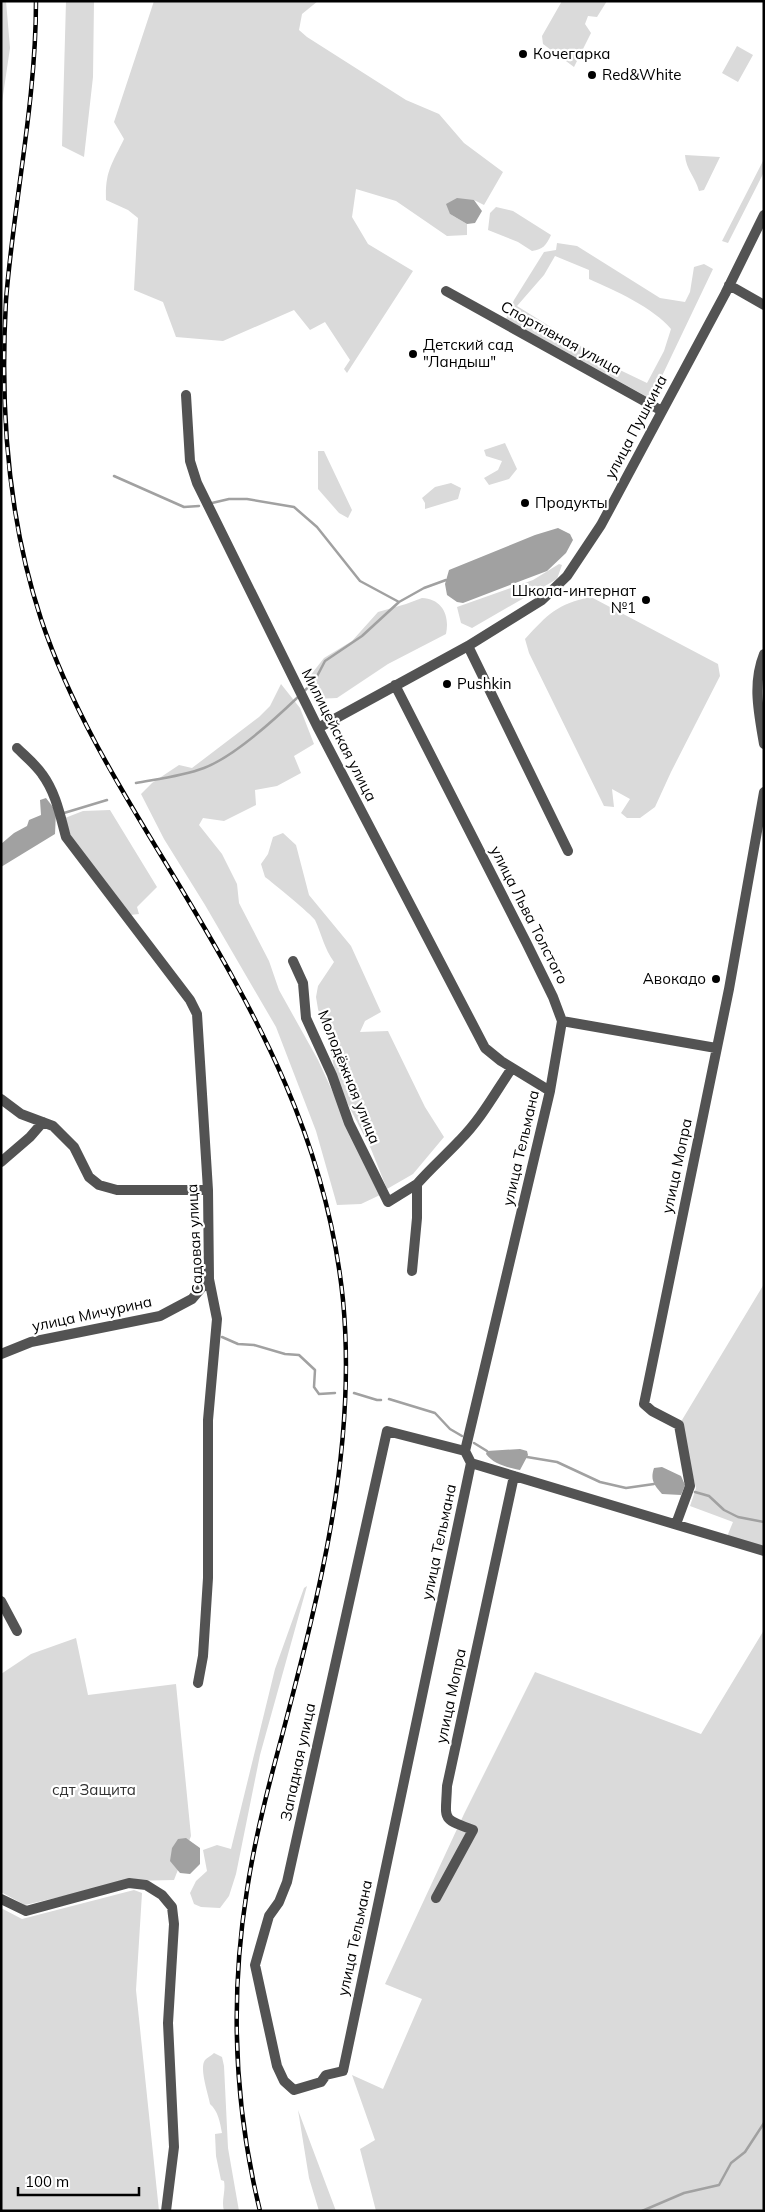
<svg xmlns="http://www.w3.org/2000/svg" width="765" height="2212" viewBox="0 0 765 2212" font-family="Mulish,sans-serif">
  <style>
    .green { fill: #dadada; fill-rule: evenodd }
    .water { fill: #a1a1a1 }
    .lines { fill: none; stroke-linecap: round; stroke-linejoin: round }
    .stream { stroke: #a1a1a1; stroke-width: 2.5 }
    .minor { stroke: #535353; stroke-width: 10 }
    .rail-casing { stroke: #000; stroke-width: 4.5 }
    .rail { stroke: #fff; stroke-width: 2.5; stroke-dasharray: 8; stroke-linecap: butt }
    .poi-dot { fill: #000; stroke: #fff; stroke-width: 2 }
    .labels { text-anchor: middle; stroke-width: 4.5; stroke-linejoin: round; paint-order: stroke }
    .poi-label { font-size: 15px; fill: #000; stroke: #fff; text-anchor: start }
    .street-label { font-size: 15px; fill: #000; stroke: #fff }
    .park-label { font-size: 15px; fill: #313131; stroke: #fff }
  </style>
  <rect width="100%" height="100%" fill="#fff"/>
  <path class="green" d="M1 1H6L10 48 1 109Z
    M66 1H94L93 77 84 157 62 146Z
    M154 1H318L302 14 299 30 307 37 406 100 439 114 464 143 503 172 484 205 474 200 450 214 467 224V235L447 236 396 201 356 189 352 217 368 244 413 271 347 373 344 369 350 360 325 322 310 330 294 310 223 341 176 337 163 302 134 290 138 218 128 210 106 200C105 171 112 164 124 139L114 122Z
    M562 1H607L597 17 588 16 585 24 591 33 574 67 543 44 542 36Z
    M737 46 753 55 738 82 722 73Z
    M685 155 720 157 704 190 699 191C695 176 686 170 685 155Z
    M764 159V172L728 243 722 241Z
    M496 207 513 211 551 235C546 246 543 249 532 251L518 242 488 230 490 213Z
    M557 243 577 246 660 298 685 302 690 292 694 267 704 264 713 269 651 399 506 319 514 300 544 252 556 250ZM555 256 589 270V279C614 290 654 308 671 329L664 351 647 383 599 360 578 344 517 306 544 275Z
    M505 443 517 469 509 479 489 485 484 478 498 470 502 461 486 456 484 450Z
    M318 451H324L352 510 348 518 339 513 318 489Z
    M451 483 461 488 458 499 425 509V503L422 498 435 487Z
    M559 564 562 565 557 579 472 628 461 623 457 607 533 580Z
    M591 597 718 664 720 676 671 772 655 807 640 818H627L621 813 630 799 612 789 614 807 604 806 529 653 525 639C548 614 557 604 591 597Z
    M422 598C442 599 450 615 446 634L388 664 337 698 316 699 306 681 324 658 352 641 378 612 406 604Z
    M281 684 300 708 314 744 294 756 301 773 277 786 255 790 256 805 224 821 203 818 199 825 222 854 237 884 239 903 269 961 279 990 318 1060 380 1195 361 1204 337 1205 316 1131 276 1027 205 905 164 839 141 794 152 783 179 765 192 768 259 717 270 706Z
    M110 810 157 887 137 907 139 914 130 915 71 837 65 818 83 811Z
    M283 833 296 845 309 895 351 946 381 1012 365 1021 360 1032 388 1031 425 1107 444 1137 413 1174 387 1189 371 1149 337 1083 330 1047 318 1009 316 997 318 986 334 962C324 948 322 935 315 920 312 915 272 882 265 877L261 864 268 854 273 837Z
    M764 1284V1554L726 1539 733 1522 690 1506 696 1488 679 1425Z
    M307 1586 260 1755 236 1874 229 1896 220 1908 201 1907 194 1904 190 1893 196 1881 207 1871 203 1850 217 1845 231 1849 275 1669 304 1588Z
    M764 1630V2211H376L360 2149 375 2140 352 2075 383 2089 422 1999 385 1984 464 1814 535 1672 701 1734Z
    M76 1638 88 1695 176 1684 191 1836 174 1880 129 1881 25 1905 1 1892V1674L31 1654Z
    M134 1890 142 1893 136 1990 159 2211H1V1908L22 1919Z
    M214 2053 222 2057 224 2066 228 2148 239 2211H224C221 2200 226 2192 224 2181L221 2180 216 2156 215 2134 222 2133C220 2122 218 2111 210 2104 208 2093 199 2068 205 2060 207 2058 212 2055 214 2053Z
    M298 2110 336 2211H319L309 2178Z"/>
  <path class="water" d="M457 198 474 200 482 211 475 223 467 224 450 214 446 204Z
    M558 528 570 534 573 540 566 553 547 571 463 603 457 602 447 595 445 584 449 570 535 535Z
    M46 798 56 811 55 834 1 867V844L14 833 27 826 29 820 41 815 40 800Z
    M520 1449 527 1451 528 1455 520 1470C509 1468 493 1464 486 1454L487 1451Z
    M662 1467 681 1476 685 1485 681 1495 662 1494C654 1485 650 1480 654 1468Z
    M186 1838 200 1848V1864L190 1874 180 1873 170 1861 172 1848 178 1839Z"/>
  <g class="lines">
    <path class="stream" d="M114 476 184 507 199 506
      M212 503 229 499H247L294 507 317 527 360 581 399 602
      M303 692 314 682 325 661 362 636 399 602 424 588 446 580
      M136 783C158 779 183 776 204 768 235 756 273 721 298 697
      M64 813 107 800
      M222 1337 238 1344 254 1345 285 1354 299 1355 315 1370 314 1387 319 1394 335 1393
      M354 1393 377 1400H381
      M389 1399 435 1413 450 1429 462 1436
      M474 1443 487 1451
      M527 1457 557 1462 600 1482 626 1488 654 1484
      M695 1492 709 1496 724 1510 738 1517 764 1522
      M642 2211 684 2193 719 2185 731 2163 745 2152 764 2123"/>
    <path class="minor" d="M729 285 764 305
      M446 291 662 411
      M186 395 190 461 197 483 318 728 485 1048 501 1061 550 1091
      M468 646 568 851
      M764 654C752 684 759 714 764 744
      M395 685 526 942 553 997 562 1021 716 1048
      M318 728 468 646 542 600 567 576 601 525 725 294 764 215
      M17 748C25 756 35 764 42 774 56 793 60 815 66 837L190 1000 197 1014 208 1190 209 1279 217 1319 208 1420V1578L203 1656 198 1683
      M293 961 303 983 306 1018 332 1075 349 1123 388 1202 417 1184
      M1 1099 21 1114 53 1126 74 1147 89 1177 99 1185 117 1190H208
      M1 1162 30 1137 43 1122
      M412 1271 417 1218V1184C431 1168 446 1155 460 1140 481 1119 495 1093 512 1068
      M1 1354 31 1342 160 1316 192 1299 209 1279
      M465 1451 387 1431 287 1882 279 1902 269 1916 255 1965 277 2066 284 2081 294 2090 321 2082 326 2075 343 2071 471 1463 465 1451 550 1091 562 1021
      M471 1463 764 1551
      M676 1524 690 1486 679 1425 652 1411 644 1404 729 989 764 792
      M1 1601 17 1631
      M436 1898 473 1830C440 1818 446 1820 447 1786L514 1476
      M1 1899 26 1911 129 1883 146 1885 162 1895 172 1907 174 1924 168 2023 174 2147 166 2211"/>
    <defs>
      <path id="rail" d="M36 1C36 102 14 200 6 300 0 407 7 516 41 619 73 715 127 799 179 885 259 1018 327 1142 343 1300 357 1448 320 1591 283 1732 269 1784 255 1837 247 1890 230 1997 234 2105 260 2211"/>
    </defs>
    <use href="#rail" class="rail-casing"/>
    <use href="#rail" class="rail"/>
  </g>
  <g class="poi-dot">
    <circle cx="523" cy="54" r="5"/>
    <circle cx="592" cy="75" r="5"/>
    <circle cx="413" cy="354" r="5"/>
    <circle cx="525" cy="503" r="5"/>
    <circle cx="646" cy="600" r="5"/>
    <circle cx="447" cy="684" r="5"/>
    <circle cx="716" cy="979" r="5"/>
  </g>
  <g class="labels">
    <g class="poi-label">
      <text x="533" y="59">Кочегарка</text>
      <text x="602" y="80">Red&amp;White</text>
      <text x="423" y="350">Детский сад<tspan x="423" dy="17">"Ландыш"</tspan></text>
      <text x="535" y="508">Продукты</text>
      <text x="636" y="596" text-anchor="end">Школа-интернат<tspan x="636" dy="17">№1</tspan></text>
      <text x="457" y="689">Pushkin</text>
      <text x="706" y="984" text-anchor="end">Авокадо</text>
    </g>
    <g class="street-label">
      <text transform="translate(561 338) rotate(29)" y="5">Спортивная улица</text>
      <text transform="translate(636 427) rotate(-62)" y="5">улица Пушкина</text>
      <text transform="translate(339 735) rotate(63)" y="5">Милицейская улица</text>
      <text transform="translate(529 915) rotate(63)" y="5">улица Льва Толстого</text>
      <text transform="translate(349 1077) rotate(68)" y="5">Молодёжная улица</text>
      <text transform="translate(521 1148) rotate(-77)" y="5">улица Тельмана</text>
      <text transform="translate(677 1166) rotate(-78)" y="5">улица Мопра</text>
      <text transform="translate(195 1239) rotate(-93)" y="5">Садовая улица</text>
      <text transform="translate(92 1314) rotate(-12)" y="5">улица Мичурина</text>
      <text transform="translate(439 1542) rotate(-78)" y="5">улица Тельмана</text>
      <text transform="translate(451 1696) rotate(-78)" y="5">улица Мопра</text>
      <text transform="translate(298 1762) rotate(-78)" y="5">Западная улица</text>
      <text transform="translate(355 1938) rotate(-78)" y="5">улица Тельмана</text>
    </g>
    <g class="park-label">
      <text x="94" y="1795">сдт Защита</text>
    </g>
  </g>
  <rect width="765" height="2212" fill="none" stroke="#000000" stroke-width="5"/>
  <path d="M18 2187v8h121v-8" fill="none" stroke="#000000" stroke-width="2.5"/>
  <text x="25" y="2187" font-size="15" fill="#000000" stroke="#ffffff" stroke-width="4" paint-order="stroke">100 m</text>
</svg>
